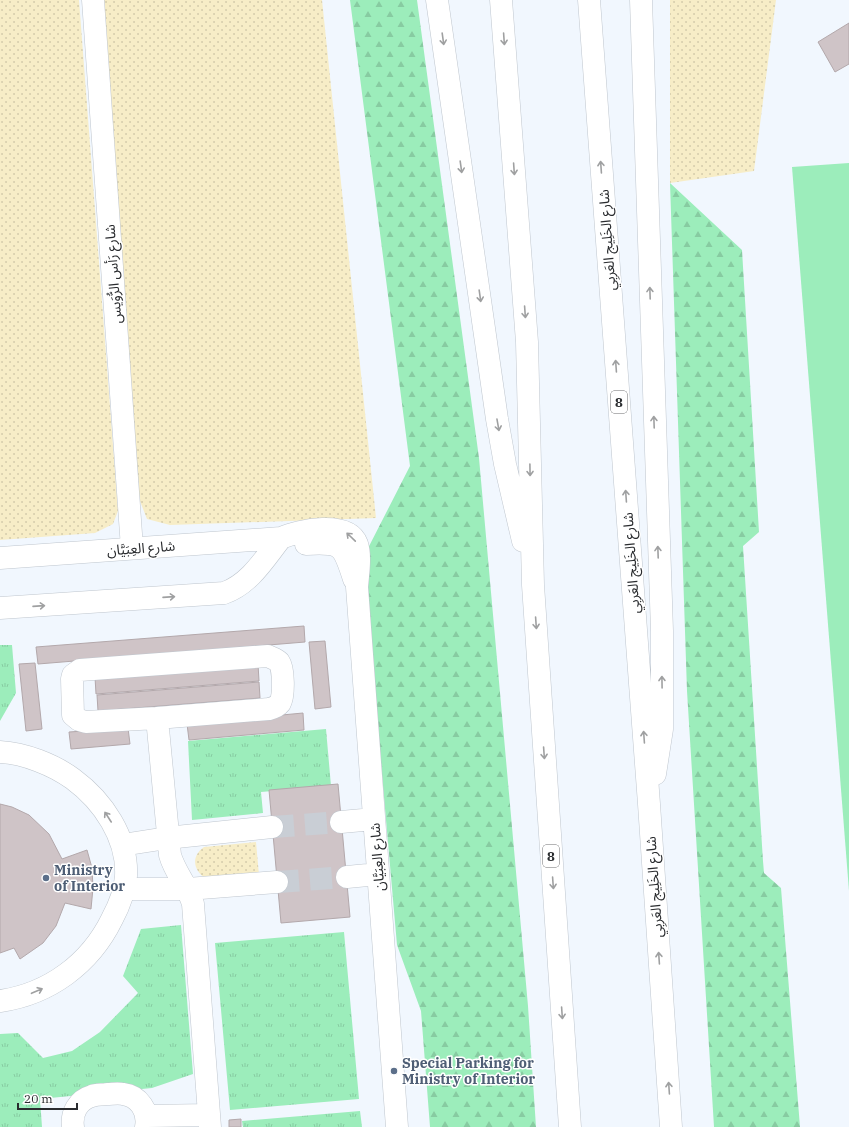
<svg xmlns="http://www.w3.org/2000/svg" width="849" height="1127" viewBox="0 0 849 1127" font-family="'IBM Plex Serif','Noto Sans Arabic',serif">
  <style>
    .grass { fill: url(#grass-tufts) }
    .forest { fill: url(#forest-firs) }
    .sand { fill: url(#sand-dots) }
    .green { fill: #9cedbb }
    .building { fill: #cfc4c7; stroke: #b3a8ab }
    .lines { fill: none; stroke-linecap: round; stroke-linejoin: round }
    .minor-tunnel { stroke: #c9ced5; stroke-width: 22; stroke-dasharray: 22 11; stroke-linecap: butt }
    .minor-casing { stroke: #bfc6ce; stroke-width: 23 }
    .highway-casing { stroke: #bfc6ce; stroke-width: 23 }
    .minor { stroke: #fff; stroke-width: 22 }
    .highway { stroke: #fff; stroke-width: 22 }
    .oneway { stroke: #9fa0a1 }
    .service-dot { fill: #5c6f8a; stroke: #fff; stroke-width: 1.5 }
    .labels { text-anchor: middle; stroke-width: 3; stroke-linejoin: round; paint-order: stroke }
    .shield { fill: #fff; stroke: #6a6b6d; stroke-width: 1 }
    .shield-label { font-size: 13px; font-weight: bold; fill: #2a2c2f }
    .street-label { font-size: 14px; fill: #2a2c2f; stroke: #fff }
    .service-label { font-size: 14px; font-weight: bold; fill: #4e5e75; stroke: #fff; text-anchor: start }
  </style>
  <defs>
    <pattern id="grass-tufts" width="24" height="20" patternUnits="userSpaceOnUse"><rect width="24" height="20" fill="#9cedbb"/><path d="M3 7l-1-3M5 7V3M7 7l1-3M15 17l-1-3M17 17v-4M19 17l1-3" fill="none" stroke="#87cba1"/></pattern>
    <pattern id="forest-firs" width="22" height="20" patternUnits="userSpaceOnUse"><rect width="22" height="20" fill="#9cedbb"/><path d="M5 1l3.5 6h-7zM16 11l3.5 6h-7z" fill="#87cba1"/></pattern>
    <pattern id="sand-dots" width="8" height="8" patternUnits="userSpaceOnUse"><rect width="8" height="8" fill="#f7edc7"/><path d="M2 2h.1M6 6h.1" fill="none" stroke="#d4cbab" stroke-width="1.8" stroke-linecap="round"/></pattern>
  </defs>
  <rect width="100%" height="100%" fill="#f1f7fe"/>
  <path class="grass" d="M0 645H12L16 693 0 721Z
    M326 729 331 786 261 792 263 813 192 820 188 741Z
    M181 925 193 1074 152 1088 40 1099 42 1127H0V1034L18 1033 43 1058 72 1051 100 1032 138 993 123 976 141 929Z
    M344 932 359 1099 230 1110 215 943Z
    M360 1111 362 1127H243L242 1121Z"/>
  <path class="forest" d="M350 0H417L479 458 528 1006 536 1127H430L421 1011 397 945 363 558 410 466Z
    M670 183 742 250 759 532 743 546 763 861 764 873 781 888 800 1127H714L687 691Z"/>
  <path class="sand" d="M0 0H79L118 511 113 524 95 533 0 540Z
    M104 0H322L376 518 170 525 147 519 138 496Z
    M670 0H776L754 171 670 183Z
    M256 842 259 875 205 878C193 870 191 856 204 847Z"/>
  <path class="green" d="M849 163V891L792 167Z"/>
  <path class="building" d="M849 23V64L835 72 818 42Z
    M304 626 305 642 38 664 36 647Z
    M325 641 331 707 315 709 309 642Z
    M35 663 42 729 26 731 19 664Z
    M258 664 259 681 96 694 95 677Z
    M259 682 260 698 98 711 97 695Z
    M303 713 304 730 189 740 187 724Z
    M128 728 130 744 71 749 69 732Z
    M338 784 350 917 281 923 269 790Z
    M0 804 12 807 29 815 49 834 62 859 87 850 92 868 93 888 91 909 65 903 56 926 43 943 20 959 14 948 0 953Z
    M241 1119V1127H229V1120Z"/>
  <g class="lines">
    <path class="minor-tunnel" d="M272 827 341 822
      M277 882 347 877"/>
    <defs>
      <path id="minor" d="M93 0 132 548
        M306 544C342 542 343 544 354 579
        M0 558 281 538C299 530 348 520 357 544 361 555 358 575 357 587L397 1127
        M0 608 224 593C250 584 265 558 281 538
        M268 656C272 658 276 659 279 662 284 669 284 696 280 703 277 707 273 708 269 709L157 718 86 722 79 720 73 715 72 679 73 675 80 670Z
        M157 718 170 855C175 873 188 886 193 904L210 1127
        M0 752C24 753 54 765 73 779 103 801 128 838 126 876 125 891 119 906 112 919 90 964 49 994 0 1001
        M341 822 374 819
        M122 845 167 838 272 827
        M347 877 378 874
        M124 889H188L277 882
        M147 1116 208 1115
        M73 1127C71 1113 78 1100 92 1096 97 1094 102 1095 107 1094 112 1094 118 1093 123 1094 139 1096 149 1111 146 1127"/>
      <path id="highway" d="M437 0 497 419 505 464 523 541
        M501 0 527 342 533 585 570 1127
        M589 0 649 804 671 1127
        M641 0 662 631V729L655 774"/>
    </defs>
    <use href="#minor" class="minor-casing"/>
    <use href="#highway" class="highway-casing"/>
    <use href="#minor" class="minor"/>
    <use href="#highway" class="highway"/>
  </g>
  <defs><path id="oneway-shaft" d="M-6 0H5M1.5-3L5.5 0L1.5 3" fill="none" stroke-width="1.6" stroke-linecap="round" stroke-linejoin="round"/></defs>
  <g class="oneway">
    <use href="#oneway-shaft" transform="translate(443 39) rotate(82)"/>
    <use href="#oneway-shaft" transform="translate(504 39) rotate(86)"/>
    <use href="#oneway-shaft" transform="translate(461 167) rotate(82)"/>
    <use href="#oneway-shaft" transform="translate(601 167) rotate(-94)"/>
    <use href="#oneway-shaft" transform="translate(514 169) rotate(86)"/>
    <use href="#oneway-shaft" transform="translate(650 293) rotate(-92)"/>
    <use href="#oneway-shaft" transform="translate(480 296) rotate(82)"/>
    <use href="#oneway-shaft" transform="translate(525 312) rotate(86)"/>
    <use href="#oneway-shaft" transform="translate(616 366) rotate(-94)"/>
    <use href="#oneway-shaft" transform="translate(654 422) rotate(-92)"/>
    <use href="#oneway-shaft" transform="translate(498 425) rotate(80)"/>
    <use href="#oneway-shaft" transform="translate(530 470) rotate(89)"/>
    <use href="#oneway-shaft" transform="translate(626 496) rotate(-94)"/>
    <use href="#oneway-shaft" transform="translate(351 537) rotate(-136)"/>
    <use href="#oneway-shaft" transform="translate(658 552) rotate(-92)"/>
    <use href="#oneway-shaft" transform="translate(169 597) rotate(-4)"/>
    <use href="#oneway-shaft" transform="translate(39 606) rotate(-4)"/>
    <use href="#oneway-shaft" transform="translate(536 623) rotate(86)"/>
    <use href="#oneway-shaft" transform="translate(662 682) rotate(-91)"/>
    <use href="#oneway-shaft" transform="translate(644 737) rotate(-94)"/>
    <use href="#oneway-shaft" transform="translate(544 753) rotate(86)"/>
    <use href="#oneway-shaft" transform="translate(108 817) rotate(-123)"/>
    <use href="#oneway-shaft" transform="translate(553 883) rotate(86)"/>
    <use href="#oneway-shaft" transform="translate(659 958) rotate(-94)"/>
    <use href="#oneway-shaft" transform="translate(37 991) rotate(-23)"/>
    <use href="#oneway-shaft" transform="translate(562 1013) rotate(86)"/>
    <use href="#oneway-shaft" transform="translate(669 1088) rotate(-94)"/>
  </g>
  <g class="service-dot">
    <circle cx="46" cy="878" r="4"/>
    <circle cx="394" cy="1071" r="4"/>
  </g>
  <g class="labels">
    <g class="shield">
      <rect x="611" y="391" width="16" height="22" rx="3"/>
      <rect x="543" y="845" width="16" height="22" rx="3"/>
    </g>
    <g class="shield-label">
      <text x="619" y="407">8</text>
      <text x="551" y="861">8</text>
    </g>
    <g class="street-label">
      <text transform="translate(607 240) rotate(-94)" y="5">شارع الخَلِيج العَربِي</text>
      <text transform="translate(113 274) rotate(-94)" y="5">شارع رَأس الرُّوَيس</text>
      <text transform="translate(141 548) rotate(-4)" y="5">شارع العِبَيَّان</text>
      <text transform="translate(631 563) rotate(-94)" y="5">شارع الخَلِيج العَربِي</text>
      <text transform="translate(377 857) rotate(-94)" y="5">شارع العِبَيَّان</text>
      <text transform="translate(654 887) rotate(-94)" y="5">شارع الخَلِيج العَربِي</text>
    </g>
    <g class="service-label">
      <text x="54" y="875">Ministry<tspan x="54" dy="16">of Interior</tspan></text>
      <text x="402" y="1068">Special Parking for<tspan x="402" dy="16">Ministry of Interior</tspan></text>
    </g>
  </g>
  <path d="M18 1103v6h59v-6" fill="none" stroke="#2a2c2f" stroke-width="2"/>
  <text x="24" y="1103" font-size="12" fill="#2a2c2f" stroke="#ffffff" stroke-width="3" paint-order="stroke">20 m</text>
</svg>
